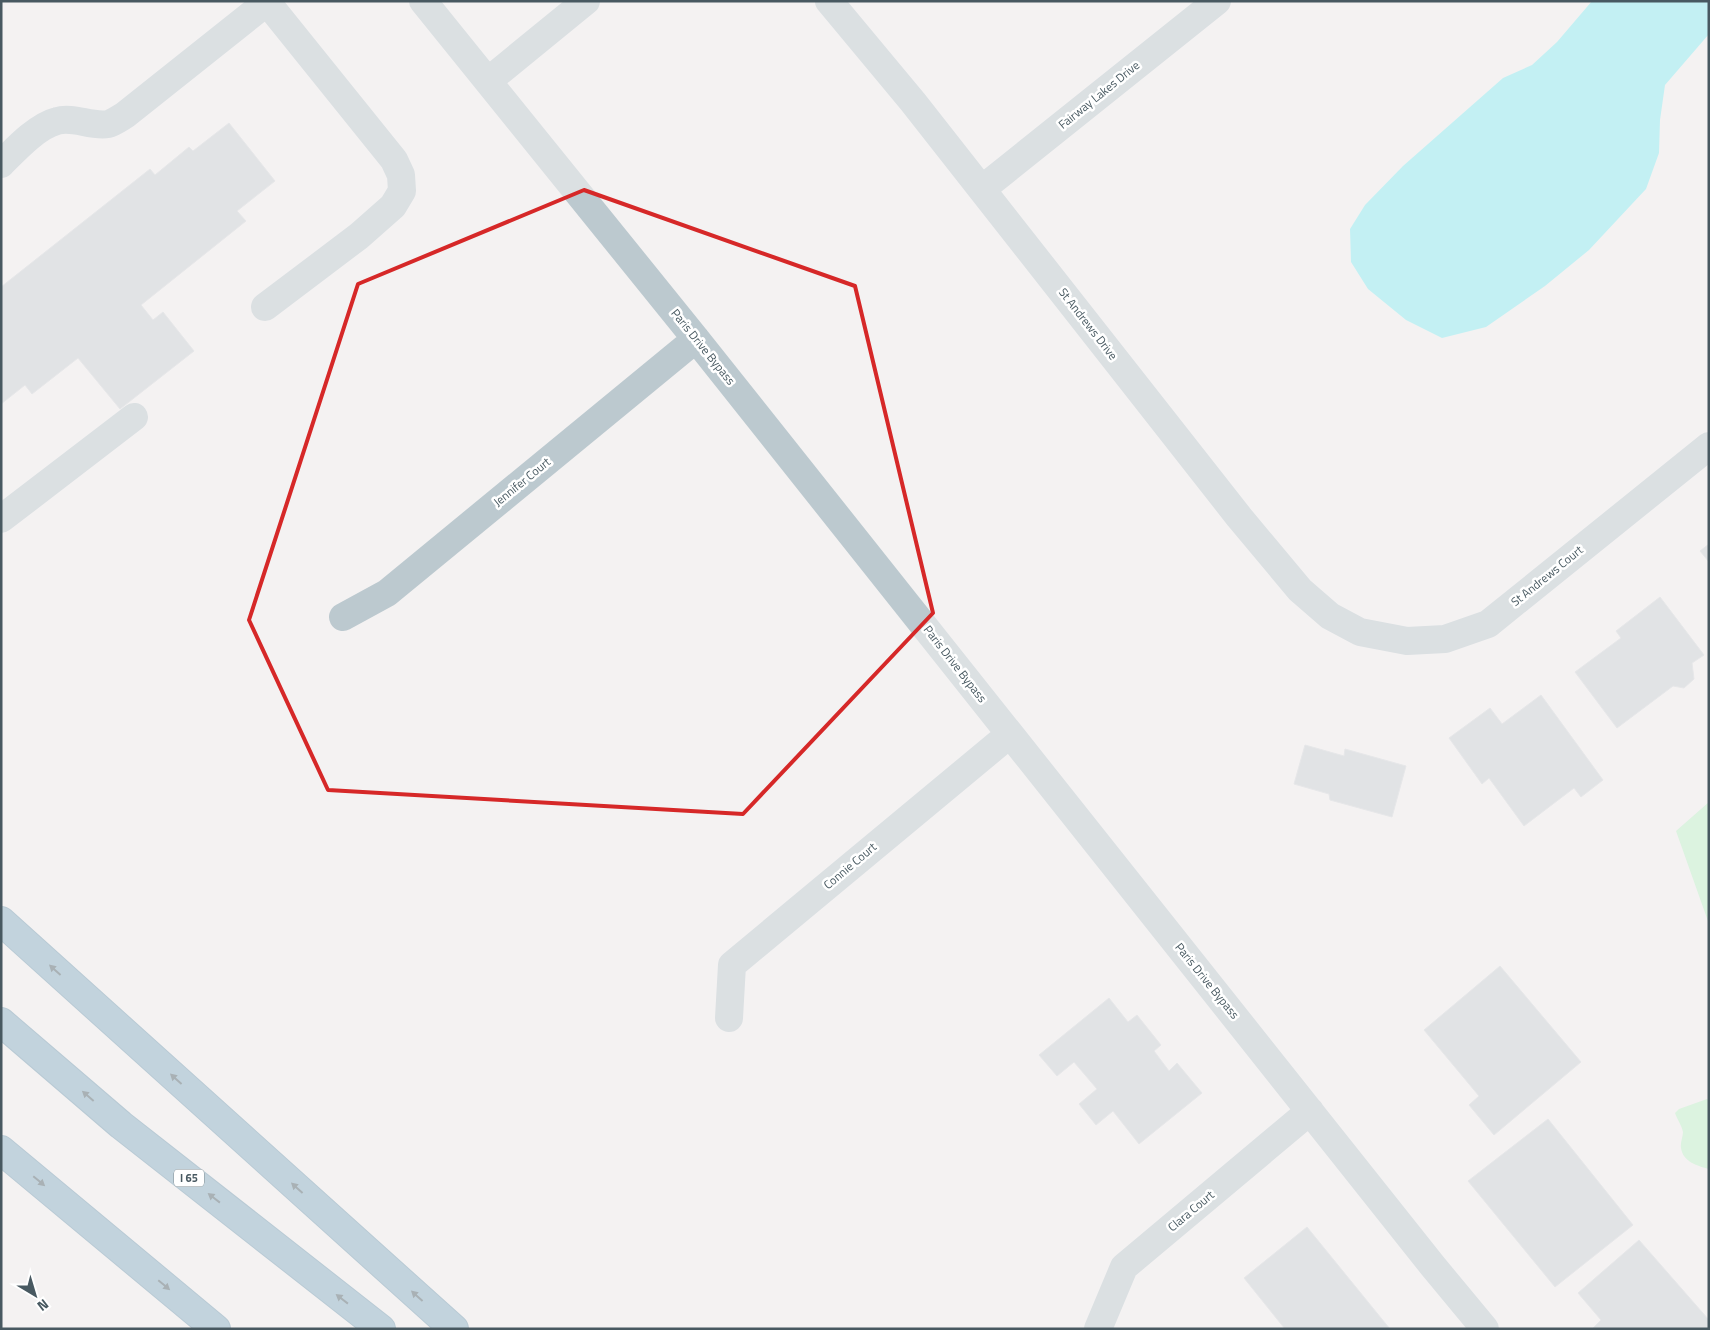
<svg xmlns="http://www.w3.org/2000/svg" width="1710" height="1330" viewBox="0 0 1710 1330" font-family="'Titillium Web',sans-serif">
  <style>
    .green { fill: #bef3ca }
    .water { fill: #88eef4 }
    .building { fill: #cbd0d4; stroke: #d5d9dd }
    .lines { fill: none; stroke-linecap: round; stroke-linejoin: round }
    .highway-casing { stroke: #7199b0; stroke-width: 30 }
    .minor { stroke: #bcc9cf; stroke-width: 28 }
    .highway { stroke: #86aec4; stroke-width: 28 }
    .oneway { fill: #4e626b }
    .marked { fill: none; stroke: #d62828; stroke-width: 4; stroke-linejoin: round }
    .labels { text-anchor: middle; stroke-width: 5; stroke-linejoin: round; paint-order: stroke }
    .shield { fill: #fff; stroke: #7f8b90; stroke-width: 1 }
    .shield-label { font-size: 11px; font-weight: bold; fill: #485961 }
    .street-label { font-size: 12px; fill: #485961; stroke: #fff }
  </style>
  <rect width="100%" height="100%" fill="#f4f2f2"/>
  <path class="green" d="M1709 802V924L1676 831Z
    M1707 1099 1709 1100V1169C1698 1166 1683 1162 1681 1148 1680 1143 1683 1137 1683 1132 1682 1126 1677 1119 1675 1113L1679 1109Z"/>
  <path class="water" d="M1592 1H1709V34L1665 85 1660 120 1659 153 1646 189 1589 250 1545 286 1486 327 1442 338 1406 320 1368 289 1351 262 1350 229 1365 205 1403 166 1503 78 1532 65 1557 42Z"/>
  <path class="building" d="M229 123 275 181 237 211 246 221 141 305 153 320 163 312 194 351 120 409 78 358 32 394 25 385 1 404V287L150 169 155 175 189 147 193 151Z
    M1709 544V562L1700 551Z
    M1660 597 1704 655 1692 663 1694 679 1684 688 1673 686 1617 728 1575 672 1621 638 1616 631Z
    M1541 695 1603 780 1581 797 1574 788 1524 826 1489 778 1482 784 1449 738 1490 708 1502 724Z
    M1305 745 1344 756 1345 749 1406 766 1392 817 1330 800 1329 794 1294 784Z
    M1500 966 1581 1062 1494 1135 1469 1105 1479 1096 1424 1030Z
    M1109 998 1128 1022 1137 1015 1161 1045 1154 1051 1169 1071 1177 1063 1202 1093 1139 1144 1113 1111 1096 1125 1079 1104 1097 1089 1074 1062 1057 1076 1039 1055Z
    M1548 1119 1633 1225 1555 1287 1468 1181Z
    M1307 1227 1390 1329H1285L1244 1278Z
    M1639 1240 1709 1320V1329H1592L1601 1320 1578 1293Z"/>
  <g class="lines">
    <defs>
      <path id="highway" d="M1 921 454 1329
        M1 1022 121 1125 381 1329
        M1 1150 216 1329"/>
    </defs>
    <use href="#highway" class="highway-casing"/>
    <path class="minor" d="M423 1 696 339 1432 1265 1485 1329
      M829 1 913 102 1239 517 1300 590 1330 616 1360 632 1407 641 1445 639 1488 624 1709 446
      M488 81 586 1
      M1 164C15 150 37 126 57 121 73 116 91 127 108 124 113 123 120 118 125 115L267 2
      M982 189 1217 1
      M265 307 359 236 393 206 402 191 401 175 394 160 266 1
      M1 519 134 417
      M343 617 387 593 696 339
      M729 1018 732 965 1010 734
      M1098 1329 1124 1267 1310 1111"/>
    <use href="#highway" class="highway"/>
  </g>
  <defs><path id="oneway-solid" d="M-6-.8H1V-3.2L6.5 0L1 3.2V.8H-6Z" transform="scale(1.25)"/></defs>
  <g class="oneway">
    <use href="#oneway-solid" transform="translate(55 970) rotate(-138)"/>
    <use href="#oneway-solid" transform="translate(176 1079) rotate(-138)"/>
    <use href="#oneway-solid" transform="translate(88 1096) rotate(-139)"/>
    <use href="#oneway-solid" transform="translate(39 1181) rotate(40)"/>
    <use href="#oneway-solid" transform="translate(297 1188) rotate(-138)"/>
    <use href="#oneway-solid" transform="translate(214 1198) rotate(-142)"/>
    <use href="#oneway-solid" transform="translate(164 1285) rotate(40)"/>
    <use href="#oneway-solid" transform="translate(417 1296) rotate(-138)"/>
    <use href="#oneway-solid" transform="translate(342 1299) rotate(-142)"/>
  </g>
  <path d="M0 0H1710V1330H0ZM584 190 855 286 933 613 743 814 328 790 249 620 358 284Z" fill="#f4f2f2" fill-opacity=".55" fill-rule="evenodd"/>
  <path class="marked" d="M584 190 855 286 933 613 743 814 328 790 249 620 358 284Z"/>
  <g class="labels">
    <rect class="shield" x="174" y="1169.5" width="30" height="17" rx="4"/>
    <g class="shield-label">
      <text x="189" y="1182">I 65</text>
    </g>
    <g class="street-label">
      <text transform="translate(1099 95) rotate(-39)" y="4">Fairway Lakes Drive</text>
      <text transform="translate(1088 324) rotate(52)" y="4">St Andrews Drive</text>
      <text transform="translate(703 347) rotate(51)" y="4">Paris Drive Bypass</text>
      <text transform="translate(522 482) rotate(-39)" y="4">Jennifer Court</text>
      <text transform="translate(1547 576) rotate(-39)" y="4">St Andrews Court</text>
      <text transform="translate(955 664) rotate(52)" y="4">Paris Drive Bypass</text>
      <text transform="translate(850 866) rotate(-40)" y="4">Connie Court</text>
      <text transform="translate(1207 981) rotate(51)" y="4">Paris Drive Bypass</text>
      <text transform="translate(1191 1211) rotate(-40)" y="4">Clara Court</text>
    </g>
  </g>
  <rect width="1710" height="1330" fill="none" stroke="#485961" stroke-width="5"/>
  <g transform="translate(35 1295) rotate(142)" stroke="#ffffff" stroke-width="4" paint-order="stroke">
  <path d="M0-4L9 19L0 12L-9 19Z" fill="#485961"/>
  <text y="-8" font-size="14" font-weight="bold" text-anchor="middle" fill="#485961">N</text>
  </g>
</svg>
